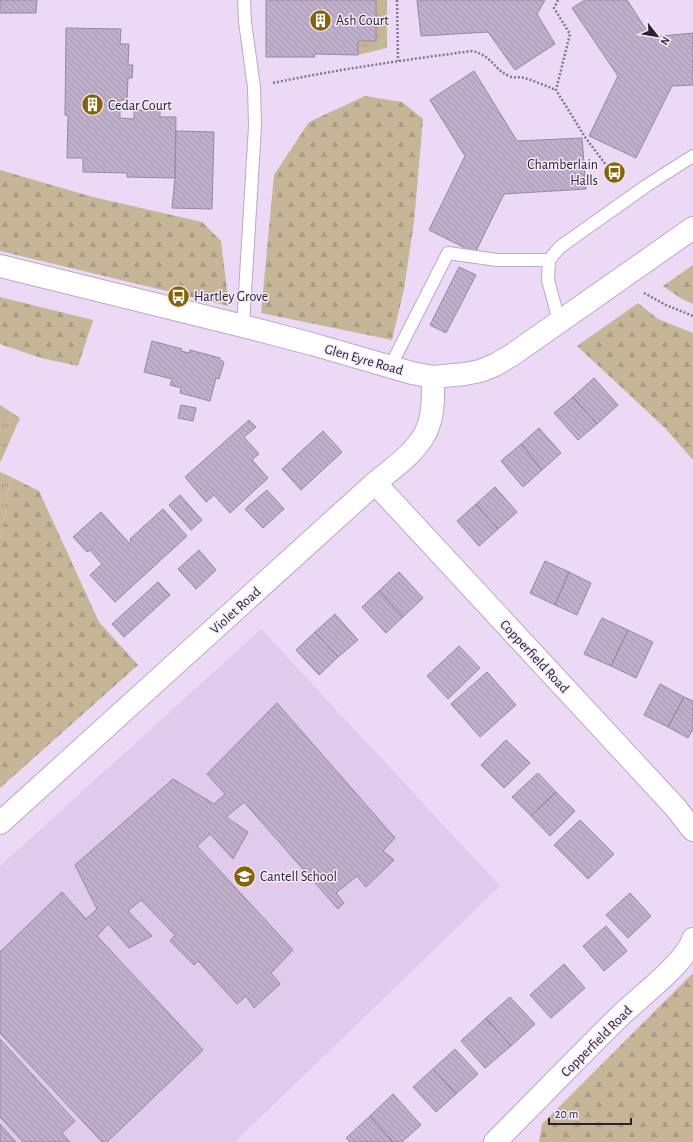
<svg xmlns="http://www.w3.org/2000/svg" width="693" height="1142" viewBox="0 0 693 1142" font-family="'Alegreya Sans',sans-serif">
  <style>
    .built { fill: #e0cbed }
    .grass { fill: url(#grass-tufts) }
    .forest { fill: url(#forest-firs) }
    .building { fill: url(#building-back-hatch); stroke: #9787a1 }
    .lines { fill: none; stroke-linecap: round; stroke-linejoin: round }
    .service-casing { stroke: #baa9c5; stroke-width: 14 }
    .minor-casing { stroke: #baa9c5; stroke-width: 24 }
    .path { stroke: #83778b; stroke-width: 2.5; stroke-dasharray: 2 2; stroke-linecap: butt }
    .service { stroke: #fff; stroke-width: 12 }
    .minor { stroke: #fff; stroke-width: 22 }
    .labels { text-anchor: middle; stroke-width: 3; stroke-linejoin: round; paint-order: stroke }
    .poi-label { font-size: 14px; fill: #2a232e; stroke: #f4eafb; text-anchor: start }
    .street-label { font-size: 14px; fill: #2a232e; stroke: #f4eafb }
  </style>
  <defs>
    <pattern id="grass-tufts" width="24" height="20" patternUnits="userSpaceOnUse"><rect width="24" height="20" fill="#c7b597"/><path d="M3 7l-1-3M5 7V3M7 7l1-3M15 17l-1-3M17 17v-4M19 17l1-3" fill="none" stroke="#ab9b82"/></pattern>
    <pattern id="forest-firs" width="22" height="20" patternUnits="userSpaceOnUse"><rect width="22" height="20" fill="#c7b597"/><path d="M5 1l3.5 6h-7zM16 11l3.5 6h-7z" fill="#ab9b82"/></pattern>
    <pattern id="building-back-hatch" width="6" height="6" patternUnits="userSpaceOnUse"><rect width="6" height="6" fill="#c0afcb"/><path d="M-1 5l2 2M0 0l6 6M5-1l2 2" fill="none" stroke="#a596af"/></pattern>
  </defs>
  <rect width="100%" height="100%" fill="#ebd9f6"/>
  <path class="built" d="M261 629 500 886 235 1142H0V866Z"/>
  <path class="grass" d="M376 0H387V48L358 55V41H376Z
    M0 405 20 418 0 463Z
    M0 472 11 477C5 498 7 520 0 540Z"/>
  <path class="forest" d="M365 96 402 102 423 119 414 222 404 289 392 340 261 313 274 175 309 122Z
    M0 170 93 197 202 222 221 241 229 306 0 251Z
    M693 265V304L682 299 663 286Z
    M0 297 93 320 78 366 41 358 0 344Z
    M638 303 658 319 693 333V460L665 428 577 346Z
    M11 477 39 491 99 622 138 665 0 788V540C7 520 5 498 11 477Z
    M693 973V1142H539L542 1124Z"/>
  <path class="building" d="M0 0H37L36 13H0Z
    M266 0H376V41H358V55L314 54 315 57H266Z
    M417 0H545L537 14 555 44 515 70 488 32 421 36Z
    M585 0H627L651 37 693 33V85L672 86 636 158 589 136 618 76 572 8Z
    M66 28 121 29 120 44H129L128 65H133L132 78H128L127 100H120V118L134 119V110H160V117H176L175 178 127 177V173L83 172V158H67L68 115H65Z
    M474 71 517 141 582 138 586 189 504 194 475 253 429 230 465 156 430 100Z
    M176 131 214 132 212 209 172 208 175 178Z
    M459 267 476 275 446 333 430 325Z
    M152 341 182 349 181 351 189 353 190 350 220 358V360L224 362 219 379 216 378 210 401 180 393 181 388 170 385 172 379 144 372Z
    M594 378 618 405 597 424 573 397Z
    M573 397 597 424 578 440 554 413Z
    M181 405 196 408 193 421 178 418Z
    M249 420 256 427 244 437 259 454 252 460 268 478 230 513 214 495 206 502 185 477Z
    M539 428 561 453 542 470 521 444Z
    M323 431 342 452 301 490 282 469Z
    M521 444 542 470 523 487 501 461Z
    M495 487 517 512 498 529 476 504Z
    M267 490 284 509 263 528 245 509Z
    M180 495 202 520 191 530 169 505Z
    M476 504 498 529 479 546 457 521Z
    M163 509 187 536 115 602 90 575 102 564 90 550 87 552 73 537 101 512 129 543 131 541 130 539Z
    M199 550 216 570 196 589 178 569Z
    M545 561 569 572 555 605 530 593Z
    M399 572 423 598 403 617 379 591Z
    M569 572 591 583 577 615 555 605Z
    M158 582 170 595 124 637 112 624Z
    M379 591 403 617 386 633 362 607Z
    M335 614 358 640 338 657 315 632Z
    M602 618 628 630 611 666 584 654Z
    M628 630 653 642 636 678 611 666Z
    M315 632 338 657 319 675 296 650Z
    M459 646 480 668 448 699 427 676Z
    M487 672 516 705 480 737 451 704Z
    M660 684 684 697 668 727 644 715Z
    M684 697 693 701V729L688 738 668 727Z
    M277 703 395 838 383 851 394 860 366 887 357 876 336 893 344 903 338 909 244 802 226 817 248 832 233 859 210 834 197 846 293 950 271 973 280 984 254 1008 246 996 237 1004 198 961 194 965 170 941 175 935 141 900 128 911 152 936 129 948 108 924 97 936 203 1050 107 1142H102L0 1033V952L62 892 86 919 97 909 75 865 173 779 214 804 225 794 207 774Z
    M506 740 530 763 504 788 481 765Z
    M538 773 556 792 531 816 512 797Z
    M556 792 575 811 550 836 531 816Z
    M580 820 614 854 588 879 554 845Z
    M630 893 651 916 628 938 606 915Z
    M606 926 627 951 604 971 583 946Z
    M564 964 585 988 551 1018 530 995Z
    M510 997 535 1024 511 1046 486 1018Z
    M486 1018 511 1046 485 1068 461 1041Z
    M0 1039 75 1121 62 1133 70 1142H23L0 1117Z
    M455 1049 478 1074 456 1094 433 1069Z
    M433 1069 456 1094 436 1112 413 1087Z
    M393 1094 421 1125 402 1142H393L370 1116Z
    M370 1116 393 1142H350L346 1138Z
    M0 1124 16 1142H0Z"/>
  <g class="lines">
    <defs>
      <path id="service" d="M559 321 548 280 549 260 560 247 646 186 693 156
        M243 326 255 126 254 87 245 22 244 0
        M390 367 448 253 497 260H549"/>
      <path id="minor" d="M0 266 243 326 312 344 412 373 433 377 465 374 480 371 495 365 512 355 693 228
        M375 483 675 807 693 830
        M0 823 375 483C394 467 421 450 429 424 434 409 433 392 433 377
        M495 1142C538 1099 579 1056 622 1014 641 996 686 962 693 939"/>
    </defs>
    <use href="#service" class="service-casing"/>
    <use href="#minor" class="minor-casing"/>
    <path class="path" d="M397 0 398 61
      M558 0 554 8 570 34 556 90 585 137 618 181
      M273 83C339 69 405 60 472 51 493 56 493 69 509 76 514 79 519 76 524 78 535 81 546 86 556 90
      M644 293 666 305 693 316"/>
    <use href="#service" class="service"/>
    <use href="#minor" class="minor"/>
  </g>
  <defs>
    <symbol id="building-disc" viewBox="-11 -11 22 22"><circle r="9.5" fill="#886100" stroke="#f4eafb"/><path d="M-4-6H4V6H1V3H-1V6H-4ZM-2.5-4.3h1.7v1.8h-1.7ZM.8-4.3h1.7v1.8H.8ZM-2.5-1h1.7V.8h-1.7ZM.8-1h1.7V.8H.8Z" fill="#fff"/></symbol>
    <symbol id="bus-disc" viewBox="-11 -11 22 22"><circle r="9.5" fill="#886100" stroke="#f4eafb"/><path d="M-5-6H5V4H4V6H2V4H-2V6H-4V4H-5ZM-3.5-4V0h7V-4ZM-3.5 1.2v1.5H-2V1.2ZM2 1.2v1.5H3.5V1.2Z" fill="#fff"/></symbol>
    <symbol id="school-disc" viewBox="-11 -11 22 22"><circle r="9.5" fill="#886100" stroke="#f4eafb"/><path d="M0-5L7-2L0 1L-7-2ZM-4 1L0 2.5L4 1V4Q0 6-4 4Z" fill="#fff"/></symbol>
  </defs>
  <g fill-rule="evenodd">
    <use href="#building-disc" x="308" y="8" width="25" height="25"/>
    <use href="#building-disc" x="80" y="92" width="25" height="25"/>
    <use href="#bus-disc" x="602" y="160" width="25" height="25"/>
    <use href="#bus-disc" x="166" y="284" width="25" height="25"/>
    <use href="#school-disc" x="232" y="864" width="25" height="25"/>
  </g>
  <g class="labels">
    <g class="poi-label">
      <text x="336" y="25">Ash Court</text>
      <text x="108" y="110">Cedar Court</text>
      <text x="598" y="169" text-anchor="end">Chamberlain<tspan x="598" dy="16">Halls</tspan></text>
      <text x="194" y="301">Hartley Grove</text>
      <text x="260" y="881">Cantell School</text>
    </g>
    <g class="street-label">
      <text transform="translate(364 359) rotate(16)" y="5">Glen Eyre Road</text>
      <text transform="translate(235 610) rotate(-42)" y="5">Violet Road</text>
      <text transform="translate(535 656) rotate(47)" y="5">Copperfield Road</text>
      <text transform="translate(596 1041) rotate(-45)" y="5">Copperfield Road</text>
    </g>
  </g>
  <g transform="translate(657 36) rotate(121)" stroke="#f4eafb" stroke-width="3" paint-order="stroke">
  <path d="M0-3L7 15L0 10L-7 15Z" fill="#2a232e"/>
  <text y="-6" font-size="11" font-weight="bold" text-anchor="middle" fill="#2a232e">N</text>
  </g>
  <path d="M549 1118v6h82v-6" fill="none" stroke="#2a232e" stroke-width="2"/>
  <text x="555" y="1118" font-size="12" fill="#2a232e" stroke="#f4eafb" stroke-width="3" paint-order="stroke">20 m</text>
</svg>
